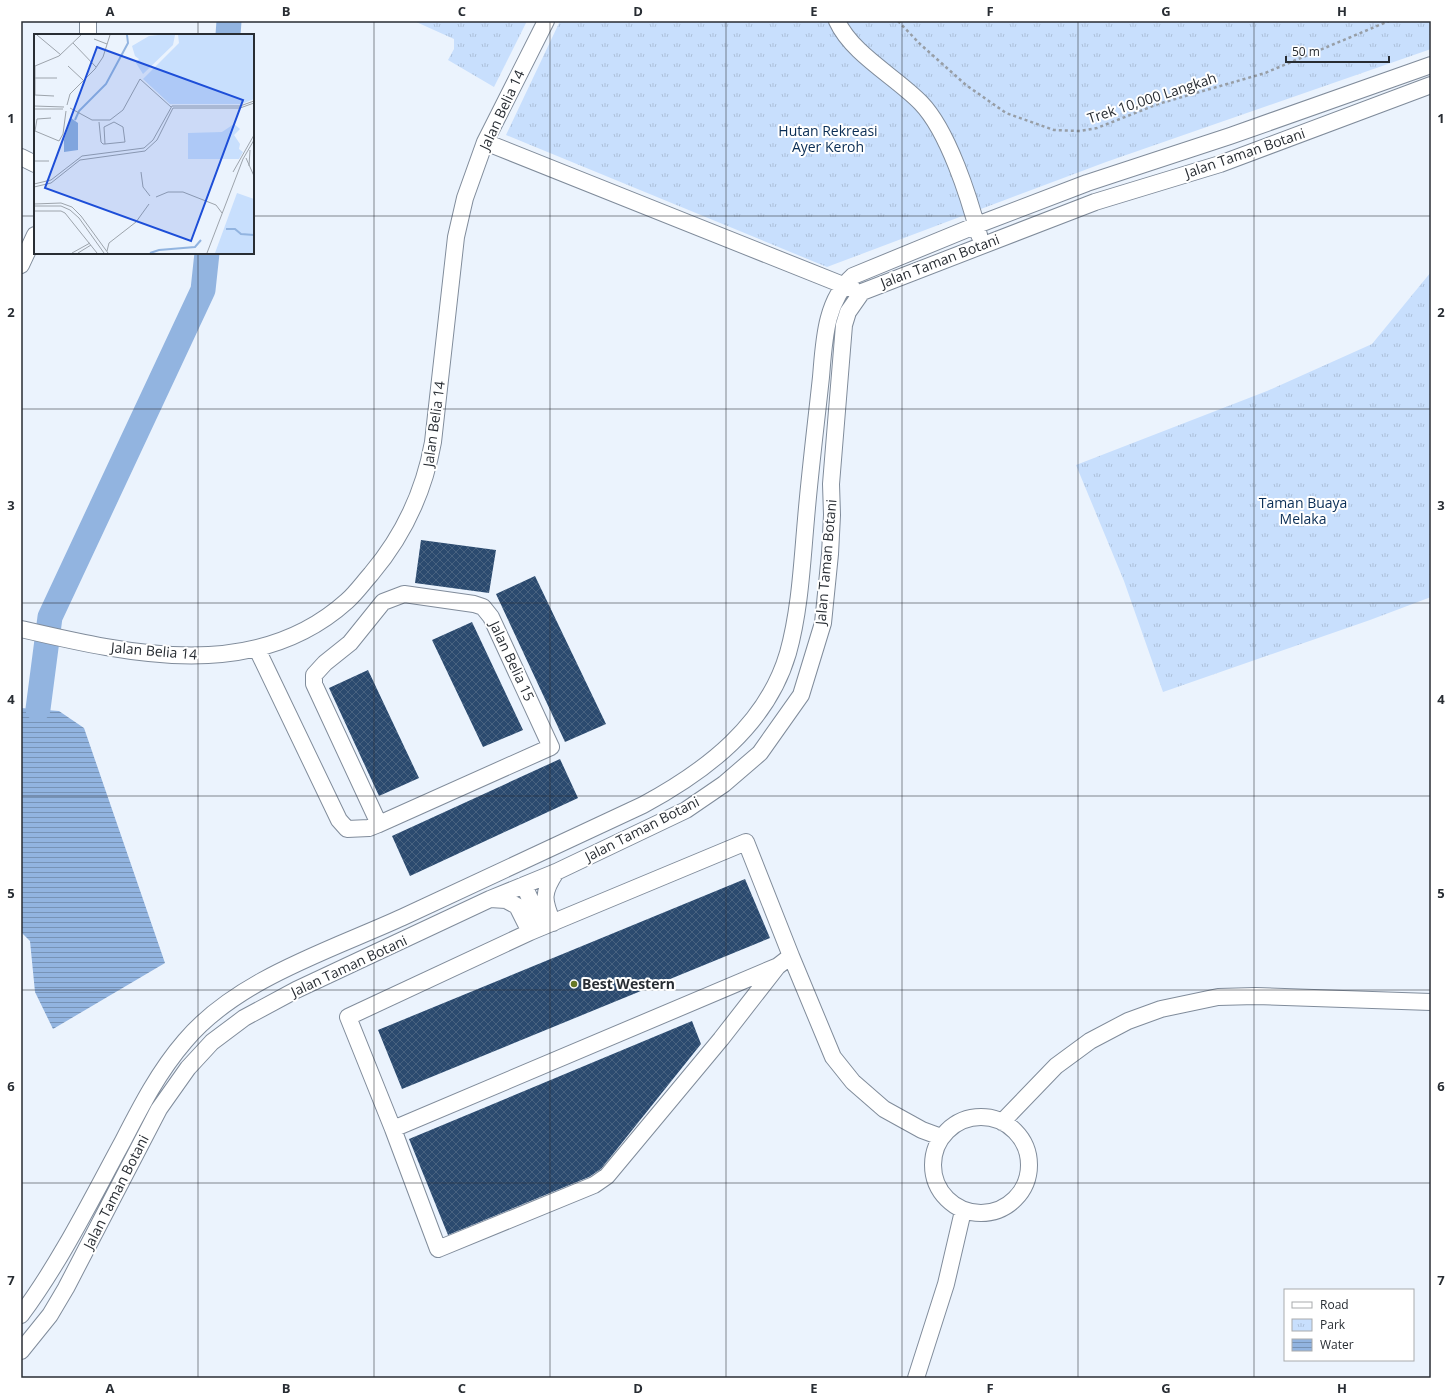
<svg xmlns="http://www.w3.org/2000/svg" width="1452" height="1399" viewBox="0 0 1452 1399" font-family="'Open Sans',sans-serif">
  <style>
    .park { fill: url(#park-tufts) }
    .water { fill: url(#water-rules) }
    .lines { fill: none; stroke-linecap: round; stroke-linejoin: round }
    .river { stroke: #92b4e0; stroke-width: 25 }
    .building { fill: url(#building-cross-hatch) }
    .minor-casing { stroke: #808c9b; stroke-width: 18 }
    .path { stroke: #979ea6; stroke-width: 2.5; stroke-dasharray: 3 3; stroke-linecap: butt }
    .minor { stroke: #fff; stroke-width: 16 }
    .grid { fill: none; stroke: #282d33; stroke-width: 1; stroke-opacity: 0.55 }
    .poi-dot { fill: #677827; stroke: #fff; stroke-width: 1.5 }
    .labels { text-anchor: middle; stroke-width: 4; stroke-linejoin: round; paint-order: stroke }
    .street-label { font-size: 14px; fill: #282d33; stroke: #fff }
    .park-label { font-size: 14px; fill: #092d55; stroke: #fff }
    .poi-label { font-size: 14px; font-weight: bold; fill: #282d33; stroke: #fff; text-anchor: start }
    .inset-river { fill: none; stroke: #92b4e0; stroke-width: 2 }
    .inset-road { fill: none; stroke: #9da4ac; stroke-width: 1 }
    .view { fill: #1d4ed8; fill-opacity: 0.15; stroke: #1d4ed8; stroke-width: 2 }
    .inset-edge { fill: none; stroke: #282d33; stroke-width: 2 }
    .neatline { fill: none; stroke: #282d33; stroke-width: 1.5 }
    .grid-label { font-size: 13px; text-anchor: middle; font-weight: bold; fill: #282d33 }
  </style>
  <defs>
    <pattern id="park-tufts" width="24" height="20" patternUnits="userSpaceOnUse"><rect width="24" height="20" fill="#c8dffd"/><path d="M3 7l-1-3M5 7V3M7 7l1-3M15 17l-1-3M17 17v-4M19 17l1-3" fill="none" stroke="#acc0d9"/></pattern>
    <pattern id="water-rules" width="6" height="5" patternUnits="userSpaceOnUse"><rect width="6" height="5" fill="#92b4e0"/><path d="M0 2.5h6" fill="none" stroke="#7793b6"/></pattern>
    <pattern id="building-cross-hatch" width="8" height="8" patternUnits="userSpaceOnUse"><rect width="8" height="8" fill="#2b4a6f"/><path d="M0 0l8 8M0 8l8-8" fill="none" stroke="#486280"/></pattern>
  </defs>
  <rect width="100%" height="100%" fill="#ebf3fd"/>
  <path class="park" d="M414 21H527L494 87 448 60 454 49V39Z
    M560 21H1431V49L1106 162 827 267 506 135Z
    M1431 272V597L1370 620 1163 692 1124 581 1076 465 1267 391 1372 344Z"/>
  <path class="water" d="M21 708 59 711 84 728 165 963 53 1029 35 992 30 941 21 932 22 895Z"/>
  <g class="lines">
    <path class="river" d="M228 35 229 21
      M38 709 50 617 203 290 207 253"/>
  </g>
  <path class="building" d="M421 540 496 550 489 593 415 583Z
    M535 576 606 724 565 742 496 594Z
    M472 622 523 730 483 747 432 640Z
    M368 670 419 778 379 796 329 688Z
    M560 759 578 798 410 876 392 836Z
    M745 879 770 938 402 1089 378 1030Z
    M692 1021 701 1044 601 1169 589 1177 448 1235 409 1139Z"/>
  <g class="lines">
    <defs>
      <path id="minor" d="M837 21C852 54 896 77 921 103 948 131 969 197 979 235
        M88 35V21
        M485 142 853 289
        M21 157 35 164
        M21 265 35 235
        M21 629C129 654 255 684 347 601 356 593 363 583 371 574 404 535 424 492 433 442L456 237 465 198 485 142 546 21
        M257 649 339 820 347 829 369 828 379 824 551 747 491 617 483 607 474 604 404 594 383 602 350 643 325 663 314 675V684L379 824
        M746 842 791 956 778 966 393 1129 348 1017 530 932Z
        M524 885 542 927
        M490 899 506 900 517 906 530 932
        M553 923C543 900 542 893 556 872
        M791 956 833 1057 853 1082 884 1109 922 1130 941 1137
        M933 1165a48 48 0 1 1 96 0a48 48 0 1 1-96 0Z
        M1002 1122 1056 1066 1090 1041 1128 1021 1161 1009 1218 997 1256 996 1431 1002
        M393 1129 438 1249 594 1185 607 1176 721 1039 777 967
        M21 1315C61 1261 91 1200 123 1141 141 1106 159 1071 185 1041 237 979 331 950 403 917 483 880 563 843 643 805 706 771 767 725 788 653 800 610 802 563 806 519 810 471 816 424 821 377 824 342 825 301 853 276L977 225 1087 183 1230 136 1431 65
        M21 1351 50 1315 66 1288 159 1109 188 1068 212 1042 244 1018 296 990 490 899 556 872 686 810 724 784 760 753 801 695 823 623 830 554 832 515 831 484 844 325 848 312 862 292 1095 202 1220 164 1431 85
        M916 1378 946 1284 963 1211"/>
    </defs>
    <use href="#minor" class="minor-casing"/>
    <path class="path" d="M898 21 920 44 966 85 1006 113 1054 130 1080 131 1097 128 1158 104 1265 73 1389 21"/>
    <use href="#minor" class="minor"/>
  </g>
  <path class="grid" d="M198 21V35M374 21V1378M550 21V1378M726 21V1378M902 21V1378M1078 21V1378M1254 21V1378M21 216H35M253 216H1431M198 253V1378M21 409H1431M21 603H1431M21 796H1431M21 990H1431M21 1183H1431"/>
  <circle class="poi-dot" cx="574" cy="984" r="4"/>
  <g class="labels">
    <g class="street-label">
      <text transform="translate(1152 98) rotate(-18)" y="5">Trek 10,000 Langkah</text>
      <text transform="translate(502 110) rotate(-65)" y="5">Jalan Belia 14</text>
      <text transform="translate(1245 153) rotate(-19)" y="5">Jalan Taman Botani</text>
      <text transform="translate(940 261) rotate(-21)" y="5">Jalan Taman Botani</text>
      <text transform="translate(434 424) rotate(-82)" y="5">Jalan Belia 14</text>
      <text transform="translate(826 562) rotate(-85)" y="5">Jalan Taman Botani</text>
      <text transform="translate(154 651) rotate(5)" y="5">Jalan Belia 14</text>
      <text transform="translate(512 661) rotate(65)" y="5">Jalan Belia 15</text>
      <text transform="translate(642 829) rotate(-27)" y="5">Jalan Taman Botani</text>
      <text transform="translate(349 966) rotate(-25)" y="5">Jalan Taman Botani</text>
      <text transform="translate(116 1192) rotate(-63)" y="5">Jalan Taman Botani</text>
    </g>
    <g class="park-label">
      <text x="828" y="136">Hutan Rekreasi<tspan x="828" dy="16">Ayer Keroh</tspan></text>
      <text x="1303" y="508">Taman Buaya<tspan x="1303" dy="16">Melaka</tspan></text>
    </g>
    <g class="poi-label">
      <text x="582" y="989">Best Western</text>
    </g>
  </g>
  <g transform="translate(34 34)">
    <rect width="220" height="220" fill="#ebf3fd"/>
    <path d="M124 1H141L139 11 109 40 102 29 105 25 101 22 98 12 115 2ZM144 1H220V65L208 70H136L109 45 145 9ZM200 90 206 95 200 101 206 110 205 115 209 118 205 125H154V99L188 98ZM203 159 220 165V219H181Z" fill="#c8dffd"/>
    <path d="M37 84 44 89V116L30 118V106Z" fill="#92b4e0"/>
    <path class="inset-river" d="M41 86 45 77 72 50 94 9 93 1M192 195H201L207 200 220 201M116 219 125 216 161 213 167 206"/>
    <path class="inset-road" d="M3 1 27 21M60 5 73 10M39 9 62 33M34 32 49 46M1 44H23M20 62 1 61V32L25 22 47 1M33 71 36 60 61 35 69 23 76 1M0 72 30 73M36 74 58 86H76L89 76 106 45 137 73M0 75H29M17 84 3 85 1 97 25 107 29 100 32 77M65 88 67 108 69 110H71L91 108 89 93 80 88 70 93 71 110M212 124 220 142M0 127H15M215 132 216 116M107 138 109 153 116 162M199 138 220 101M0 150 17 146 48 122 110 114 119 106 138 72H206L220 67M0 153 17 149 46 126 111 117 123 106 139 74H206L220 69M122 163 134 158H149L182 171 188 179M0 170 27 169 38 173 47 182 74 219M0 172H27L36 176 45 184 70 219M0 177H27L31 179 63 219M73 217 75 209 102 188 115 170M38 219 56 209M44 219 57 211M173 219 209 125 220 106"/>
    <path class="view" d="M63 13 209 66 157 207 11 154Z"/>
    <rect width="220" height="220" class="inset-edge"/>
  </g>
  <rect width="1452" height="1399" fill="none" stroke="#ffffff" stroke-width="44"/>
  <rect x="1284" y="1289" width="130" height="72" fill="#ffffff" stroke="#a9abad"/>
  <rect x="1292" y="1302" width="20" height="6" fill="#ffffff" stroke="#a9abad"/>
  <text x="1320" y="1309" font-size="12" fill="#282d33">Road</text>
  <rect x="1292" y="1319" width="20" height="12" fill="url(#park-tufts)" stroke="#a9abad"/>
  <text x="1320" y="1329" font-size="12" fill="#282d33">Park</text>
  <rect x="1292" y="1339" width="20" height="12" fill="url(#water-rules)" stroke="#a9abad"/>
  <text x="1320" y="1349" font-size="12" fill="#282d33">Water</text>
  <path d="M1286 56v6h103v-6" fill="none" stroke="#282d33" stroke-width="2"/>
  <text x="1292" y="56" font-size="12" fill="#282d33" stroke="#ffffff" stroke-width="3" paint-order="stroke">50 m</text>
  <rect x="22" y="22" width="1408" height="1355" class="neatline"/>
  <g class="grid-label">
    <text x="110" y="16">A</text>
    <text x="286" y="16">B</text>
    <text x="462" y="16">C</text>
    <text x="638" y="16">D</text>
    <text x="814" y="16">E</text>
    <text x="990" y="16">F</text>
    <text x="1166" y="16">G</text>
    <text x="1342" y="16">H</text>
    <text x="11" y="123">1</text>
    <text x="1441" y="123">1</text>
    <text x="11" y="317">2</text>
    <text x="1441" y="317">2</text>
    <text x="11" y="510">3</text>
    <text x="1441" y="510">3</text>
    <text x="11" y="704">4</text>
    <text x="1441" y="704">4</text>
    <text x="11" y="898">5</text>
    <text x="1441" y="898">5</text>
    <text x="11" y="1091">6</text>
    <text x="1441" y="1091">6</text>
    <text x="11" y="1285">7</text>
    <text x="1441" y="1285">7</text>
    <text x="110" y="1393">A</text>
    <text x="286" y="1393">B</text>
    <text x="462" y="1393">C</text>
    <text x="638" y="1393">D</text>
    <text x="814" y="1393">E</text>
    <text x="990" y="1393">F</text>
    <text x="1166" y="1393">G</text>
    <text x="1342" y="1393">H</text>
  </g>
</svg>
